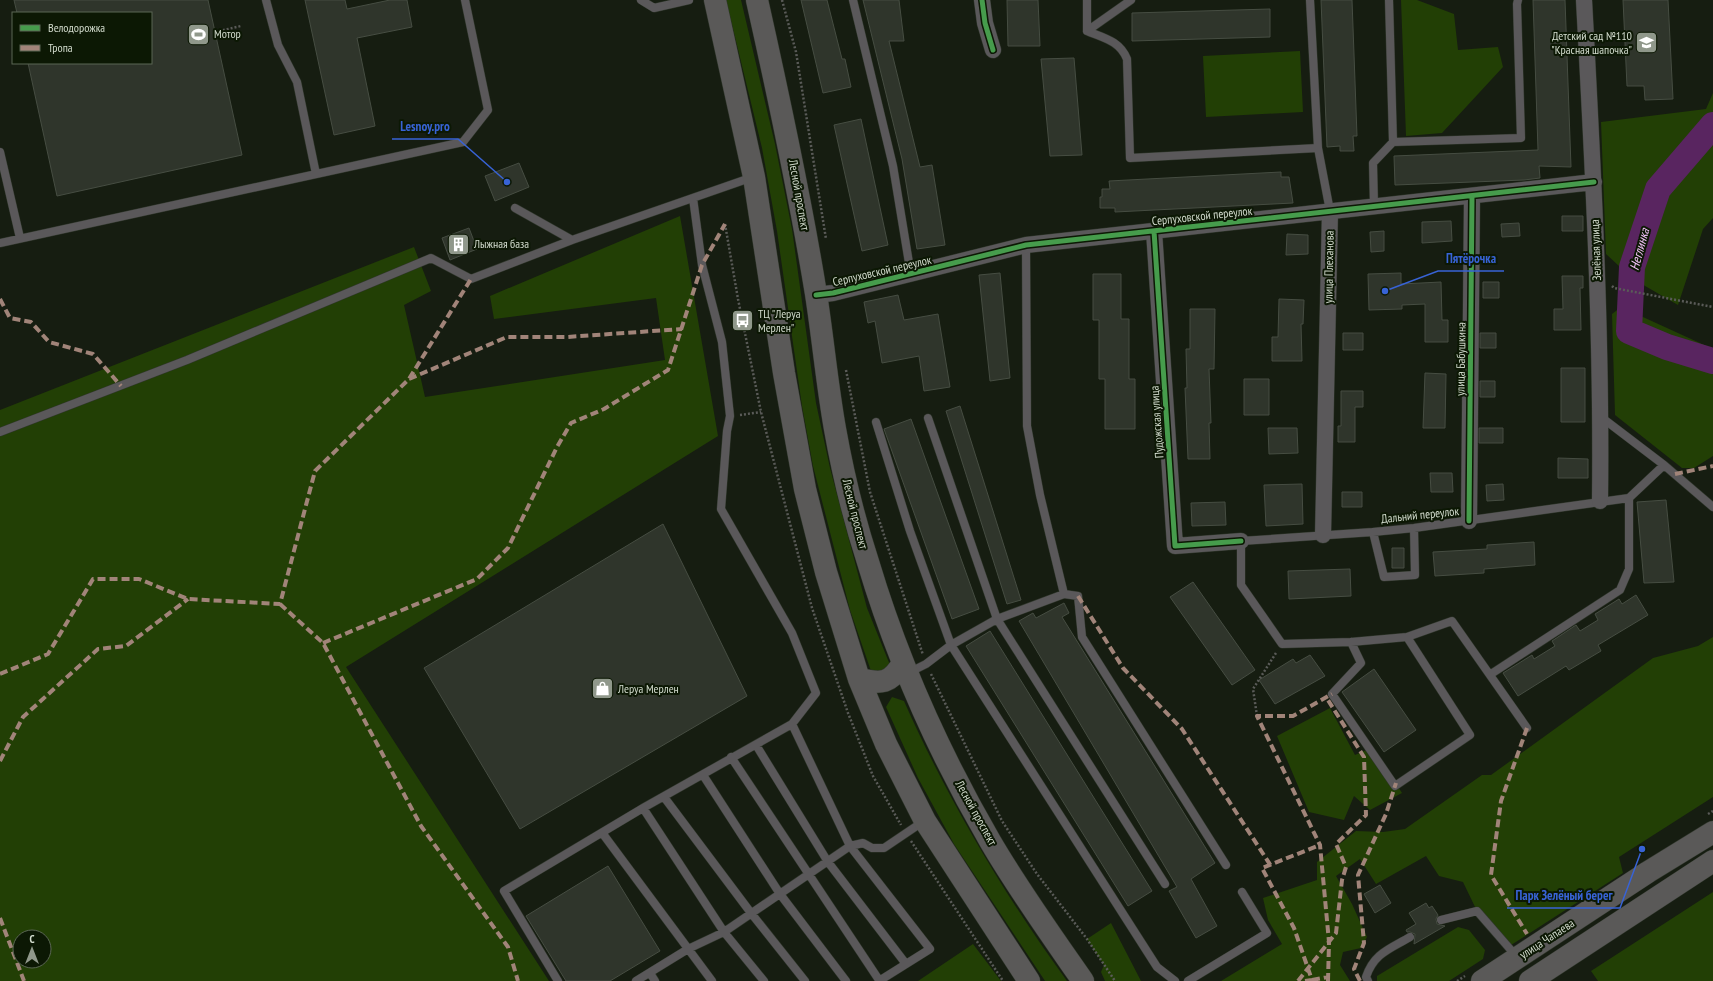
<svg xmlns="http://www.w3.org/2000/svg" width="1713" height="981" viewBox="0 0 1713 981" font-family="'PT Sans Narrow',sans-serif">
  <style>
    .green { fill: #223f05; fill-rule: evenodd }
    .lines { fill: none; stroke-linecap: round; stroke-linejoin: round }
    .river { stroke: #592560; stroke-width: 26 }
    .building { fill: #2f352b; stroke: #464d42 }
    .lane-casing { stroke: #30372c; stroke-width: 9 }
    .street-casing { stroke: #30372c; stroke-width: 17 }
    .primary-casing { stroke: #30372c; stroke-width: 23 }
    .path { stroke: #5a5b58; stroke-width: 2.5; stroke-dasharray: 2 2; stroke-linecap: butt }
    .lane { stroke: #5a585a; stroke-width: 8 }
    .street { stroke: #5a585a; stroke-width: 16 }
    .primary { stroke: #5a5958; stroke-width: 22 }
    .quiet { stroke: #a18479; stroke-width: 4; stroke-dasharray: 8 4; stroke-linecap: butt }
    .cycleway-casing { stroke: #0c1804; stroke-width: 8 }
    .cycleway { stroke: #469c4c; stroke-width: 5 }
    .labels { text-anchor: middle; stroke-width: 4; stroke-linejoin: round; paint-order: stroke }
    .poi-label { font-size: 12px; fill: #d2dbcd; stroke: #0c1804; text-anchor: start }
    .street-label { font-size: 12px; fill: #d2dbcd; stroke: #0c1804 }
    .water-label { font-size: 13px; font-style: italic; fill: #f5c3fb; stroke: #0c1804 }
    .leader { fill: none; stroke: #3863d6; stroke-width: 1.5 }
    .callout-dot { fill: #3863d6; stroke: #0c1804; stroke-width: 1.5 }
    .callout-label { font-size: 13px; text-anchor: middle; font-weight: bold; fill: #3863d6; stroke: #0c1804; stroke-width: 4; stroke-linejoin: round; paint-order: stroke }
  </style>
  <rect width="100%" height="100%" fill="#161d11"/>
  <path class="green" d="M726 0H741L775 144 792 229 816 403 830 468 867 608 890 665 889 672 871 671 850 610 813 466 802 406 777 231 762 148Z
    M1401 0H1417L1454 14 1458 50 1498 47 1503 67 1442 133 1406 136Z
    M1300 51 1303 112 1206 117 1203 56Z
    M1713 93V218L1703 229 1678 305 1633 279 1606 254 1601 122 1706 109Z
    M680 216 718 436 346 667 549 981H0V410L414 247 431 291 404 305 425 397 665 360 656 298 494 319 490 296ZM20 937H44V961H20Z
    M1621 307 1713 349V456L1694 468H1682L1615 415 1612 314Z
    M1713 637V797L1619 857 1623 873 1508 947 1477 911 1463 882 1439 876 1426 856 1376 884 1360 859 1336 876 1352 904 1367 937 1361 948 1343 952 1340 965 1350 981H1221L1282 944 1268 920 1263 898 1317 880V862L1356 831 1383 832 1405 829 1482 775H1491L1653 658 1698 646Z
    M892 697 904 701C948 800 1003 893 1067 981H1045L954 844 918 778 886 707Z
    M1330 708 1355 755 1373 747 1402 793 1370 810 1354 796 1344 820 1309 812 1277 736Z
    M1713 892V981H1598L1591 971Z
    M1111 923 1141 981H1105L1101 972 1104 965 1087 939Z
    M1458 927 1469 930 1485 950 1483 959 1449 981H1377V976Z
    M973 944 1001 981H918Z"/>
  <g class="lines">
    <path class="river" d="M1713 125 1658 189 1632 267 1629 331 1667 347 1713 361"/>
  </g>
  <path class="building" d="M14 0H208L242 155 57 196 28 63H151V13H17Z
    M305 0H345L347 9 390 0H407L412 27 357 38 375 126 334 135Z
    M801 0H827L842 59H845L851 87 823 93Z
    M863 0H899L904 41H889L920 167 932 165 945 245 917 249 902 159Z
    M1007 0H1038L1040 46H1008Z
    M1321 0H1352L1357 136H1353L1354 151H1340V146L1327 147Z
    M1533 0H1565L1571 167 1539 166 1540 178 1524 180 1395 185 1394 156 1538 150Z
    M1623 0H1668L1673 99 1645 100 1644 86H1627Z
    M1270 9V37L1132 41V13Z
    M1074 58 1082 155 1050 156 1041 59Z
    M861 119 888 245 862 251 834 125Z
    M519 163 529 187 495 201 485 176Z
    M1281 172V177H1289L1293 203 1115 212V208H1100V197H1102V189H1110L1109 181Z
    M1562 216H1583V231H1562Z
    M1451 221 1452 241 1422 243V222Z
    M1519 223 1520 236 1502 237 1501 224Z
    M469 228 477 249 450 260 442 238Z
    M1384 231V251L1371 252 1370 232Z
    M1287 234 1308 235V254L1286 255Z
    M1000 273 1010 378 990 381 979 275Z
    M1401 273V284L1441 282 1442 320H1448V342H1425V304L1402 305V309L1369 310 1368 274Z
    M1093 274H1121V319H1129V379H1135V429H1105V379H1099V320H1093Z
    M1562 276H1583V288H1580L1581 330H1554V309H1563Z
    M1483 282H1499V298H1483Z
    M898 295 904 320 938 314 950 387 924 391 919 356 882 363 875 321 868 323 864 302Z
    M1279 299 1304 300 1303 324H1301L1302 361H1272V337H1278Z
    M1190 309H1215L1214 369H1209L1211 423H1209L1210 459H1188L1185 388H1187L1186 349H1190Z
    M1343 333H1363V350H1343Z
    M1480 333H1496V348H1480Z
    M1561 368H1585V422H1561Z
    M1425 373 1446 374 1445 428H1423Z
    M1244 379H1269V415H1244Z
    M1480 381H1495V397H1480Z
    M1341 391H1363V407H1355V442H1338V426H1341Z
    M960 406 1021 600 1007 604 946 411Z
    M911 419 979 609 952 619 884 429Z
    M1268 428H1297L1298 453 1269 454Z
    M1479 428H1503V443H1479Z
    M1558 458 1588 459V478H1558Z
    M1430 473H1452L1453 492H1431Z
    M1302 484 1303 524 1266 526 1264 485Z
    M1503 484 1504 500 1487 501 1486 485Z
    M1342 492H1362V507H1342Z
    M1666 500 1674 582 1644 583 1637 502Z
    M1225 502 1226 525 1192 526 1191 503Z
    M663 524 747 696 520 829 424 668Z
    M1534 542 1535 565 1484 569V573L1435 576 1433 552 1487 549V545Z
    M1392 548H1404V568H1392Z
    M1350 569 1351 596 1289 599 1288 571Z
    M1193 582 1255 670 1232 685 1170 597Z
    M1636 595 1648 615 1598 645 1601 651 1569 670 1566 666 1518 696 1503 673 1532 655 1534 659 1555 646 1552 641 1576 625 1580 631 1598 620 1595 614 1619 599 1622 604Z
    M1064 603 1069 613 1062 617 1215 863 1191 879 1217 926 1196 938 1169 891 1177 887 1019 621 1033 613 1036 618Z
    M990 631 1152 891 1128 906 966 646Z
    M1310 655 1325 676 1275 704 1259 680 1293 659 1296 663Z
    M1374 669 1416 730 1384 752 1342 692Z
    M608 866 660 951 610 981H566L526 916Z
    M1380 885 1391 903 1375 913 1364 894Z
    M1426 903 1429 908 1432 906 1438 915 1436 919 1437 924 1445 926 1414 944 1415 934 1410 932H1407L1406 930 1416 924 1409 913Z"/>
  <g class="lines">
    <defs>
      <path id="lane" d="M266 0 278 45 297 82 316 174
        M641 0 654 8 689 0
        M853 0 893 166 911 275
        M1087 0V31L1131 0
        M1310 0 1318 148 1330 211
        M1389 0 1393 142
        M1087 31C1104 38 1120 41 1127 59L1130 158 1318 148
        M0 152 20 238
        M693 198 702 265 722 342 730 416 727 431 721 509 792 633 816 693 792 724
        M1374 206 1373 163 1393 142 1521 138 1517 4 1518 0
        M515 208 572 240 753 177
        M0 243 463 142 488 110 465 0
        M1026 245 1027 426 1040 495 1064 594
        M1601 417 1664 465 1713 507
        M928 418 997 619 1165 884
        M876 422 910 531 951 645 1157 967 1175 981
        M0 432 187 360 431 258 471 279 572 240
        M1629 498 1664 465
        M1373 532 1384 577 1415 575 1414 528
        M1351 642 1361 663 1332 694 1395 786 1470 735 1407 637
        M908 673 926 664 951 645 997 619 1064 594 1078 596 1082 637 1226 865
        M1491 674 1620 590 1629 569V498L1414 528 1373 532 1241 541V585L1282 644 1351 642 1407 637 1452 621 1527 728
        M756 745 828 862 906 964
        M731 757 879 980
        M703 775 780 894 846 981
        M664 797 751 913 805 981
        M643 808 724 932 764 981
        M603 834 712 981
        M1441 920 1477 911 1517 957
        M650 973 655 981
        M558 981 504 891 643 808 792 724 850 846 930 949 879 981
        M636 981 688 949 724 932 850 846 863 843 872 848H884L924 821
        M1188 981 1267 933 1242 892
        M1368 981 1366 977C1374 953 1390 949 1410 937"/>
      <path id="street" d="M982 0 985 23 993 50
        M1584 0C1593 167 1602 334 1600 501
        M1154 231 1175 546 1241 541
        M816 295 833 293 1026 245 1594 182
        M1469 521 1472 197
        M1323 535 1330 211"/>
      <path id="primary" d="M715 0 754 177 784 373 805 489 826 572 859 679 886 744 925 821 1029 981
        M757 0C779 98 800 195 816 294 823 339 827 384 835 429 843 474 854 519 868 562 897 659 939 753 990 841 1018 889 1051 935 1083 981
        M859 679C882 684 890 684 903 663
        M1482 981 1648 872 1713 832
        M1530 981 1713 861"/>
    </defs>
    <use href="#lane" class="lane-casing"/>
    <use href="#street" class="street-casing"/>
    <use href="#primary" class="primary-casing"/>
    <path class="path" d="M782 0 796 52 826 239
      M215 32 241 26
      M725 224 738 299 761 412 812 608 848 713 873 776 901 825
      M1612 286 1614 288 1713 307
      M846 370 870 492 923 655
      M740 415 761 412
      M931 674 1002 821 1037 874 1087 939 1115 981
      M1257 716 1253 689 1276 653
      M1708 814 1713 811
      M911 841 1003 981
      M1457 981 1465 976"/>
    <use href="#lane" class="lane"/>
    <use href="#street" class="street"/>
    <use href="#primary" class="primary"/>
    <path class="quiet" d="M0 299 10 318 31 322 49 342 93 354 121 386
      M409 379 507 337H567L682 329
      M1675 474 1713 466
      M1078 596 1123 668 1182 729 1271 866
      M280 604 323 643 421 826 508 947 518 981
      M323 643 477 579 508 548 557 447 571 423 604 409 668 370 702 265 725 224
      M0 674 48 654 93 579H139L188 599 280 604 315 471 409 379 471 279
      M1527 728 1501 801 1491 875 1527 934
      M0 761 23 717 98 649 126 646 188 599
      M0 918 24 981
      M1312 980 1328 977
      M1298 981 1336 933 1342 880 1346 867 1336 844 1366 815 1364 757 1326 697
      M1305 981 1312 980 1294 928 1262 868 1320 845
      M1328 981 1329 942 1320 845 1257 716H1293L1332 694
      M1360 981 1354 969 1364 943 1358 875 1386 814 1396 783"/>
    <defs>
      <path id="cycleway" d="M982 0 985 23 993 50
        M1154 231 1175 546 1241 541
        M816 295 833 293 1026 245 1594 182
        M1469 521 1472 197"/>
    </defs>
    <use href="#cycleway" class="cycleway-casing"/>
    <use href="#cycleway" class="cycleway"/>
  </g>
  <defs>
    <symbol id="stadium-square" viewBox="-11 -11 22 22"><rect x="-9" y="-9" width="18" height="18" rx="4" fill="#90988b" stroke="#0c1804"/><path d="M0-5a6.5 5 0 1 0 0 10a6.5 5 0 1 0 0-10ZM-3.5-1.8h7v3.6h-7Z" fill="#fff"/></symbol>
    <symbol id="school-square" viewBox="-11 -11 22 22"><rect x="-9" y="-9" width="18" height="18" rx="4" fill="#90988b" stroke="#0c1804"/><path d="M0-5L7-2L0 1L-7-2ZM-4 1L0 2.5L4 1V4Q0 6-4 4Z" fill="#fff"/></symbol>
    <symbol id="building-square" viewBox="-11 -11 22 22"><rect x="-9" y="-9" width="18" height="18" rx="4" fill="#90988b" stroke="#0c1804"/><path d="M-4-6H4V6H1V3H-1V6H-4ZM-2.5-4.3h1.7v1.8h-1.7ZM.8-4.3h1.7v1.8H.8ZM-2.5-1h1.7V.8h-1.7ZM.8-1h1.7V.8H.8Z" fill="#fff"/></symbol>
    <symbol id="bus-square" viewBox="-11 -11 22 22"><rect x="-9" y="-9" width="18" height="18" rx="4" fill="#90988b" stroke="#0c1804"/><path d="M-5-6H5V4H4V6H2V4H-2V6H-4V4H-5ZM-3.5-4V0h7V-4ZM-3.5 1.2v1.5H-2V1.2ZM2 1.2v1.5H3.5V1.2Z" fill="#fff"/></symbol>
    <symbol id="shop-square" viewBox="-11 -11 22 22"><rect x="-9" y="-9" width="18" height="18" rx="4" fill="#90988b" stroke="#0c1804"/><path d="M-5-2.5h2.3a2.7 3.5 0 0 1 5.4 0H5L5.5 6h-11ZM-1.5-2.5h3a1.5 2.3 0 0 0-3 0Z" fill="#fff"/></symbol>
  </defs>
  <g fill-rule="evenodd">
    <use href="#stadium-square" x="186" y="22" width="25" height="25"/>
    <use href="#school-square" x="1634" y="30" width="25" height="25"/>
    <use href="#building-square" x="446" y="232" width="25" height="25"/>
    <use href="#bus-square" x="730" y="308" width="25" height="25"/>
    <use href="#shop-square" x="590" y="676" width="25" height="25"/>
  </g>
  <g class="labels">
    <g class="poi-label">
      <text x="214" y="38">Мотор</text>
      <text x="1632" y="40" text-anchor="end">Детский сад №110<tspan x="1632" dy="14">"Красная шапочка"</tspan></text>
      <text x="474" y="248">Лыжная база</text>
      <text x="758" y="318">ТЦ "Леруа<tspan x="758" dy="14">Мерлен"</tspan></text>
      <text x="618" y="693">Леруа Мерлен</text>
    </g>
    <g class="street-label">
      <text transform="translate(799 195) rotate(80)" y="4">Лесной проспект</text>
      <text transform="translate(1202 216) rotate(-6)" y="4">Серпуховской переулок</text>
      <text transform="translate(1596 250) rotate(-92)" y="4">Зелёная улица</text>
      <text transform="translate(1329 267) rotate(-89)" y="4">улица Плеханова</text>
      <text transform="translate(882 271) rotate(-13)" y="4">Серпуховской переулок</text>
      <text transform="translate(1461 359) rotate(-89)" y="4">улица Бабушкина</text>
      <text transform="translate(1157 422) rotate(-94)" y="4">Пудожская улица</text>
      <text transform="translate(855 514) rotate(76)" y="4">Лесной проспект</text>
      <text transform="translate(1420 515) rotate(-6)" y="4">Дальний переулок</text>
      <text transform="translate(976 813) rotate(61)" y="4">Лесной проспект</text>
      <text transform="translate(1547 939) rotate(-33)" y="4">улица Чапаева</text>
    </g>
    <g class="water-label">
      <text transform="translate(1639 249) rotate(-75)" y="5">Неглинка</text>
    </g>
  </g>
  <path class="leader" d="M507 182L458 139H392M1385 291L1438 271H1504M1642 849L1620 908H1507"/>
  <g class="callout-dot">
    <circle cx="507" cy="182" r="4"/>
    <circle cx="1385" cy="291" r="4"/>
    <circle cx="1642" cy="849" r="4"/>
  </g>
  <g class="callout-label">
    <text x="425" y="131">Lesnoy.pro</text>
    <text x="1471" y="263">Пятёрочка</text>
    <text x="1564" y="900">Парк Зелёный берег</text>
  </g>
  <rect x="12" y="12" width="140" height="52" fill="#0c1804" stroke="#5b6654"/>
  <rect x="20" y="25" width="20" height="6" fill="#469c4c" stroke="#5b6654"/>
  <text x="48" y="32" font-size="12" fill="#d2dbcd">Велодорожка</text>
  <rect x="20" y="45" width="20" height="6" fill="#a18479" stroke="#5b6654"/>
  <text x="48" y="52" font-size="12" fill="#d2dbcd">Тропа</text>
  <g transform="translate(32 949)"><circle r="19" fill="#0c1804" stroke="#5b6654"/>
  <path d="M0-3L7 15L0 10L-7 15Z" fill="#90988b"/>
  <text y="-6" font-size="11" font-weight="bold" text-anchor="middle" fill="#d2dbcd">С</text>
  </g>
</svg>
